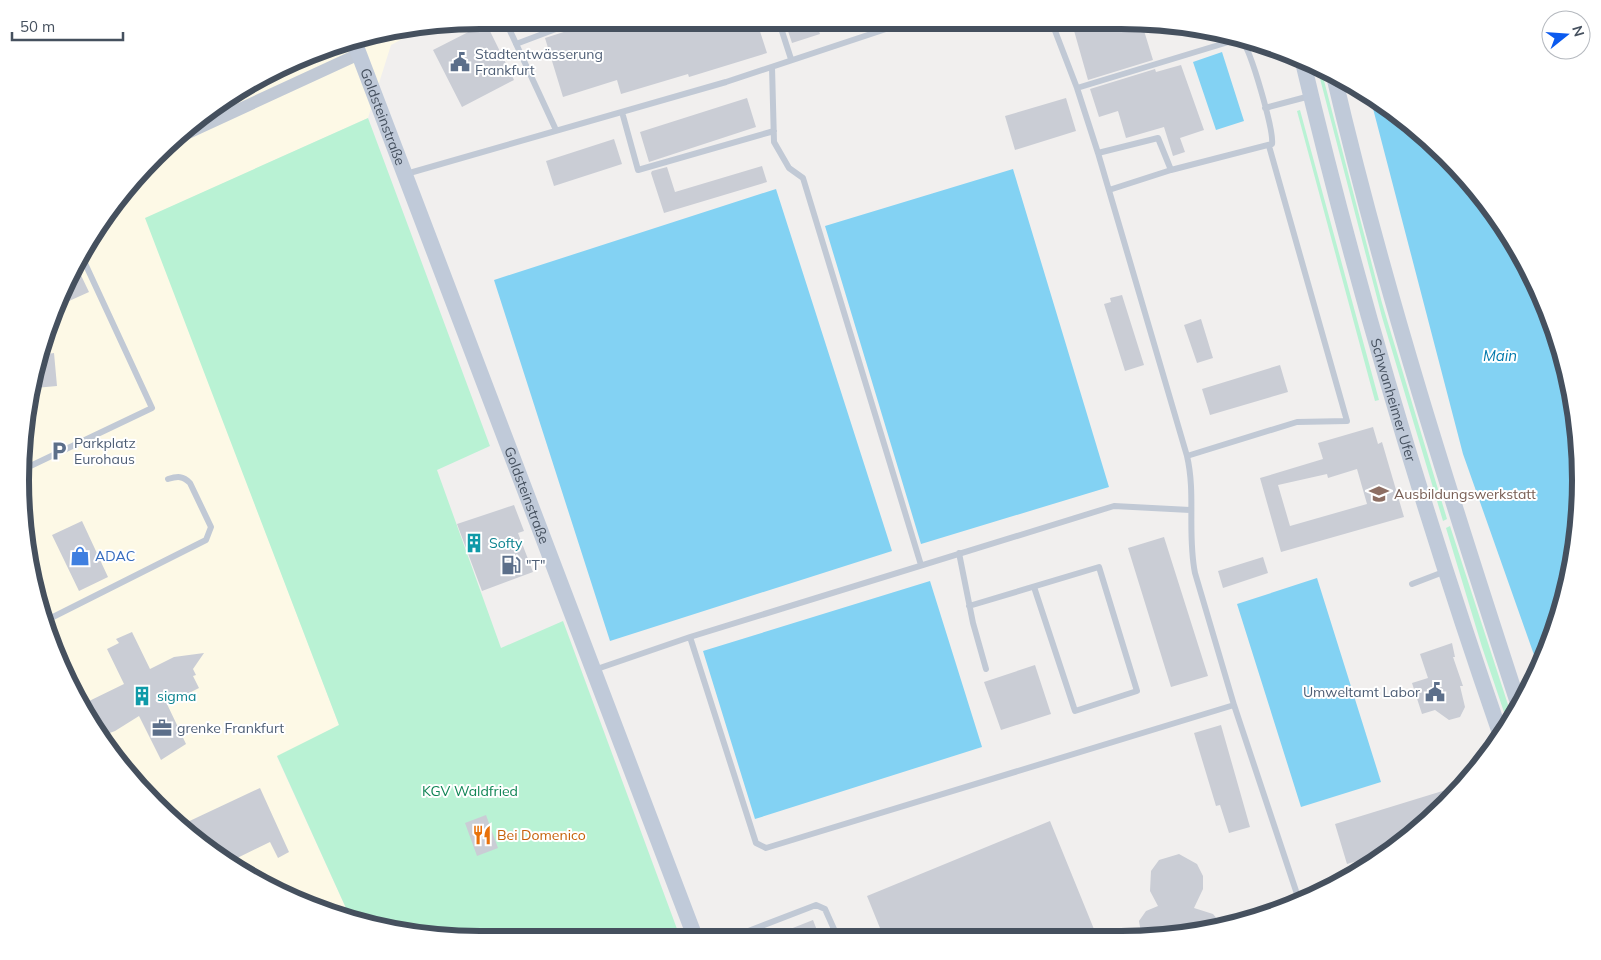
<svg xmlns="http://www.w3.org/2000/svg" width="1601" height="960" viewBox="0 0 1601 960" font-family="Mulish,sans-serif">
  <style>
    .commercial { fill: #fdf9e6 }
    .green { fill: #b9f2d4 }
    .water { fill: #83d2f3 }
    .building { fill: #cacdd5; fill-rule: evenodd }
    .lines { fill: none; stroke-linecap: round; stroke-linejoin: round }
    .lane { stroke: #c1c9d5; stroke-width: 6 }
    .street { stroke: #c1c9d5; stroke-width: 12 }
    .secondary { stroke: #c0cad9; stroke-width: 16 }
    .labels { text-anchor: middle; stroke-width: 4; stroke-linejoin: round; paint-order: stroke }
    .service-label { font-size: 14px; fill: #4e5e75; stroke: #fff; text-anchor: start }
    .street-label { font-size: 14px; fill: #45505e; stroke: #fff }
    .education-label { font-size: 14px; fill: #785e54; stroke: #fff; text-anchor: start }
    .culture-label { font-size: 14px; fill: #0d838f; stroke: #fff; text-anchor: start }
    .shop-label { font-size: 14px; fill: #366cbe; stroke: #fff; text-anchor: start }
    .park-label { font-size: 14px; fill: #108555; stroke: #fff }
    .food-label { font-size: 14px; fill: #c56008; stroke: #fff; text-anchor: start }
    .water-label { font-size: 15px; font-style: italic; fill: #027aad; stroke: #fff }
    .rim { fill: none; stroke: #45505e; stroke-width: 6 }
  </style>
  <rect width="100%" height="100%" fill="#f1efee"/>
  <path class="commercial" d="M419 30 391 45 368 118 146 218 339 725 277 757 350 917 304 905 200 845 98 736 44 628 20 480 44 332 115 200 200 115 332 44Z"/>
  <path class="green" d="M1317 67 1321 69 1382 303 1447 519 1443 521 1382 317Z
    M1300 110 1379 400 1375 401 1297 111Z
    M368 118 490 446 437 470 501 648 563 621 680 937 420 936 350 917 277 756 339 725 145 218Z
    M1450 526 1512 717 1508 724 1482 647 1446 528Z"/>
  <path class="water" d="M1222 52 1244 121 1216 130 1193 62Z
    M1370 97 1401 115 1467 176 1519 250 1556 332 1577 420 1580 510 1565 599 1539 669 1463 454Z
    M1013 169 1109 487 921 544 825 226Z
    M776 189 892 551 610 641 494 280Z
    M1317 578 1381 782 1301 807 1237 604Z
    M930 581 982 747 755 819 703 651Z"/>
  <path class="building" d="M598 21 757 22 767 53 689 77 688 74 621 94 617 80 563 97 545 38Z
    M785 22H816L820 34 792 43Z
    M486 23 514 80 462 107 433 50Z
    M1087 23 1142 24 1153 60 1088 80 1073 27Z
    M1181 65 1204 130 1180 138 1185 152 1173 156 1164 127 1126 138 1118 111 1099 117 1090 89 1155 69 1156 72Z
    M747 98 756 127 649 162 640 132Z
    M1066 98 1076 131 1015 150 1005 116Z
    M614 139 622 164 554 186 546 161Z
    M762 166 767 182 664 213 651 173 652 171 667 167 675 192Z
    M78 269 89 292 58 306Z
    M1122 295 1144 365 1125 371 1104 304 1111 302 1110 298Z
    M1201 319 1213 358 1197 363 1184 325Z
    M54 353 57 386 35 388 41 355Z
    M1280 365 1288 392 1210 415 1202 389Z
    M1373 427 1378 444 1382 442 1404 517 1281 552 1260 478 1323 459 1318 443ZM1357 469 1367 504 1290 526 1278 485 1327 474 1328 478Z
    M514 505 524 531 518 533 533 572 482 591 457 524Z
    M82 521 108 577 79 591 52 535Z
    M1164 537 1208 676 1171 687 1128 548Z
    M1263 557 1268 573 1223 588 1218 571Z
    M132 632 150 669 174 657 204 653 193 669 196 675 193 676 199 688 167 704 186 744 161 760 139 716 115 731 99 737 89 719 91 716 85 703 124 684 107 649 119 643 116 639Z
    M1452 643 1455 657H1453L1463 686H1460L1465 707 1460 717 1449 720 1435 710 1422 714 1412 683 1428 678 1420 654Z
    M1035 665 1051 714 1001 730 984 682Z
    M1221 725 1250 827 1229 833 1220 805 1216 806 1194 733Z
    M1462 785 1425 826 1388 852 1347 864 1335 824Z
    M260 788 289 852 278 858 270 842 229 862 200 845 181 825Z
    M486 815 498 848 477 856 465 823Z
    M1050 821 1098 939 884 938 867 896Z
    M1179 854 1197 864 1203 876V889L1194 908 1213 914 1224 927 1148 939 1141 933 1139 921 1146 911 1158 906 1150 891 1151 871 1159 860Z
    M813 920 820 938 771 937H770Z"/>
  <g class="lines">
    <path class="lane" d="M505 20 556 130
      M779 22 791 59
      M1052 23 1077 88 1098 153 1187 456C1196 494 1187 534 1195 573L1234 705 1299 900
      M516 44 577 21
      M772 67 774 142 789 168 803 178 921 565
      M1077 88 1235 40 1242 41C1251 50 1274 131 1272 144L1171 170 1109 190
      M1265 108 1310 96
      M622 112 638 170 774 131
      M1098 153 1158 138 1171 170
      M406 174 726 82 907 22
      M1187 456 1297 422 1347 421 1269 146
      M22 470 152 408 83 259
      M1190 510 1114 506 690 637 756 843 766 848 1234 705
      M959 553 973 623 986 669
      M1412 584 1446 571
      M969 606 1099 567 1137 691 1075 711 1034 587
      M43 622 206 540 211 527 190 483C183 476 178 476 168 479
      M594 670 690 637
      M733 937 816 905 825 909 838 938"/>
    <path class="street" d="M177 138 359 54"/>
    <g class="secondary">
      <path id="s1" d="M354 41 695 937"/>
      <path id="s2" d="M1302 58C1356 287 1424 514 1501 736"/>
      <path d="M1334 76C1384 290 1451 498 1519 706"/>
    </g>
  </g>
  <defs>
    <symbol id="civic-bare" viewBox="-9 -9 18 18"><path d="M-.6-6.5H3V-4.5H.6V-3L4-1V1h2V6H-6V1h2V-1L-.6-3ZM-1.2 2.5V6h2.4V2.5Z" fill="#5c6f8a" stroke="#fff" stroke-width="2.5" paint-order="stroke"/></symbol>
    <symbol id="parking-bare" viewBox="-9 -9 18 18"><path d="M-3.5-5.5H1a3.5 3.5 0 0 1 0 7H-1V5.5H-3.5ZM-1-3.4V-.6H.8a1.4 1.4 0 0 0 0-2.8Z" fill="#5c6f8a" stroke="#fff" stroke-width="2.5" paint-order="stroke"/></symbol>
    <symbol id="school-bare" viewBox="-9 -9 18 18"><path d="M0-5L7-2L0 1L-7-2ZM-4 1L0 2.5L4 1V4Q0 6-4 4Z" fill="#8d6e63" stroke="#fff" stroke-width="2.5" paint-order="stroke"/></symbol>
    <symbol id="building-bare" viewBox="-9 -9 18 18"><path d="M-4-6H4V6H1V3H-1V6H-4ZM-2.5-4.3h1.7v1.8h-1.7ZM.8-4.3h1.7v1.8H.8ZM-2.5-1h1.7V.8h-1.7ZM.8-1h1.7V.8H.8Z" fill="#0f9aa8" stroke="#fff" stroke-width="2.5" paint-order="stroke"/></symbol>
    <symbol id="shop-bare" viewBox="-9 -9 18 18"><path d="M-5-2.5h2.3a2.7 3.5 0 0 1 5.4 0H5L5.5 6h-11ZM-1.5-2.5h3a1.5 2.3 0 0 0-3 0Z" fill="#3f7fe0" stroke="#fff" stroke-width="2.5" paint-order="stroke"/></symbol>
    <symbol id="fuel-bare" viewBox="-9 -9 18 18"><path d="M-5.5-6h7V0h2V4h1.3V-2.5L3-4.5l.8-.8L6-3V5H2.5V1h-1V6h-7ZM-4.2-4.7v3.2H.2V-4.7Z" fill="#5c6f8a" stroke="#fff" stroke-width="2.5" paint-order="stroke"/></symbol>
    <symbol id="office-bare" viewBox="-9 -9 18 18"><path d="M-6-3h4V-5.5h4V-3h4V5H-6ZM-1-4.5V-3h2v-1.5ZM-6 0V1H6V0Z" fill="#5c6f8a" stroke="#fff" stroke-width="2.5" paint-order="stroke"/></symbol>
    <symbol id="restaurant-bare" viewBox="-9 -9 18 18"><path d="M-5-6h1v4h1v-4h1v4h1v-4h1v5L-1.5 .5V6h-2V.5L-5-1ZM5-6V6H3V1.5H1.5Q1.5-4 5-6Z" fill="#e8710a" stroke="#fff" stroke-width="2.5" paint-order="stroke"/></symbol>
  </defs>
  <g fill-rule="evenodd">
    <use href="#civic-bare" x="446" y="48" width="28" height="28"/>
    <use href="#parking-bare" x="45" y="437" width="28" height="28"/>
    <use href="#school-bare" x="1365" y="480" width="28" height="28"/>
    <use href="#building-bare" x="460" y="529" width="28" height="28"/>
    <use href="#shop-bare" x="66" y="542" width="28" height="28"/>
    <use href="#fuel-bare" x="497" y="551" width="28" height="28"/>
    <use href="#civic-bare" x="1421" y="678" width="28" height="28"/>
    <use href="#building-bare" x="128" y="682" width="28" height="28"/>
    <use href="#office-bare" x="148" y="714" width="28" height="28"/>
    <use href="#restaurant-bare" x="468" y="821" width="28" height="28"/>
  </g>
  <g class="labels">
    <g class="service-label">
      <text x="475" y="59">Stadtentwässerung<tspan x="475" dy="16">Frankfurt</tspan></text>
      <text x="74" y="448">Parkplatz<tspan x="74" dy="16">Eurohaus</tspan></text>
      <text x="526" y="570">"T"</text>
      <text x="1420" y="697" text-anchor="end">Umweltamt Labor</text>
      <text x="177" y="733">grenke Frankfurt</text>
    </g>
    <g class="street-label">
      <text dy="5" stroke="none"><textPath href="#s1" startOffset="81">Goldsteinstraße</textPath></text>
      <text dy="5" stroke="none"><textPath href="#s2" startOffset="354">Schwanheimer Ufer</textPath></text>
      <text dy="5" stroke="none"><textPath href="#s1" startOffset="486">Goldsteinstraße</textPath></text>
    </g>
    <g class="education-label">
      <text x="1394" y="499">Ausbildungswerkstatt</text>
    </g>
    <g class="culture-label">
      <text x="489" y="548">Softy</text>
      <text x="157" y="701">sigma</text>
    </g>
    <g class="shop-label">
      <text x="95" y="561">ADAC</text>
    </g>
    <g class="park-label">
      <text x="470" y="796">KGV Waldfried</text>
    </g>
    <g class="food-label">
      <text x="497" y="840">Bei Domenico</text>
    </g>
    <g class="water-label">
      <text x="1500" y="361">Main</text>
    </g>
  </g>
  <path d="M0 0H1601V960H0ZM480 29H1121A451 451 0 0 1 1572 480V480A451 451 0 0 1 1121 931H480A451 451 0 0 1 29 480V480A451 451 0 0 1 480 29Z" fill="#fff" fill-rule="evenodd"/>
  <path class="rim" d="M480 29H1121A451 451 0 0 1 1572 480V480A451 451 0 0 1 1121 931H480A451 451 0 0 1 29 480V480A451 451 0 0 1 480 29Z"/>
  <g transform="translate(1566 35) rotate(73)"><circle r="24" fill="#ffffff" stroke="#b5b9bf"/>
  <path d="M0-4L9 19L0 12L-9 19Z" fill="#0b5aef"/>
  <text y="-8" font-size="14" font-weight="bold" text-anchor="middle" fill="#45505e">N</text>
  </g>
  <path d="M12 32v8h111v-8" fill="none" stroke="#45505e" stroke-width="2.5"/>
  <text x="20" y="32" font-size="15" fill="#45505e" stroke="#ffffff" stroke-width="4" paint-order="stroke">50 m</text>
</svg>
